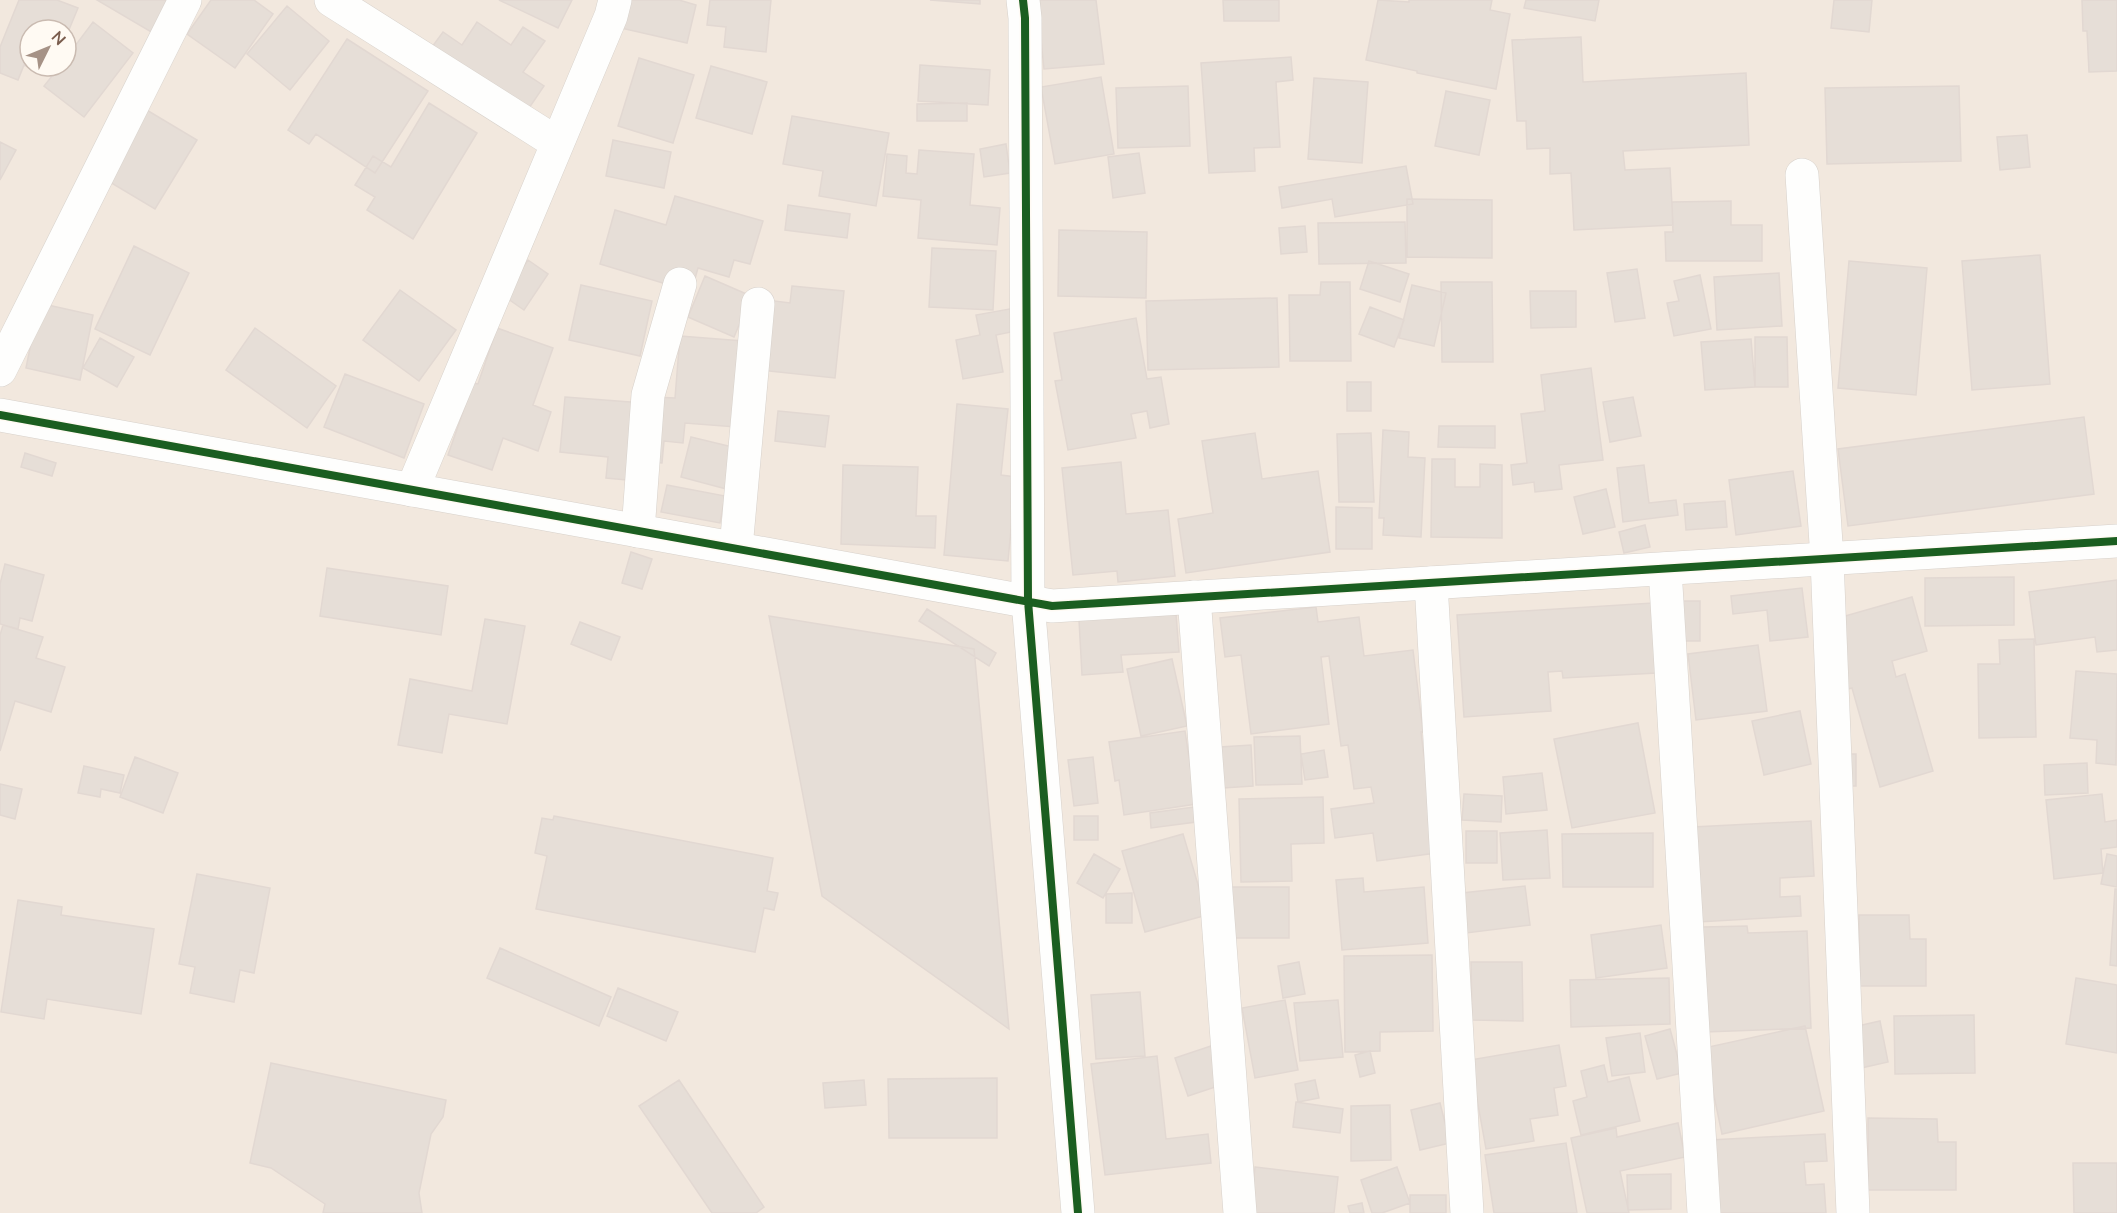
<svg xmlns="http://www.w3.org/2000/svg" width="2117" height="1213" viewBox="0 0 2117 1213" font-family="Mulish,sans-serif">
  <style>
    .residential { fill: #f2e8de; fill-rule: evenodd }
    .building { fill: #e6ded7; stroke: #e2d8d2; stroke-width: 1.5 }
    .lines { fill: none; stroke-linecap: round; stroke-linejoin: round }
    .minor-casing { stroke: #d7d1cb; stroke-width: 34 }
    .tertiary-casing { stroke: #d7d1cb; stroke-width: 34 }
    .minor { stroke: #fefefd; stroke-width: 33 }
    .tertiary { stroke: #fefefd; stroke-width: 33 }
    .cycleway-casing { stroke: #fffaf3; stroke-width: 11 }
    .cycleway { stroke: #1b5e20; stroke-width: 8 }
  </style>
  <rect width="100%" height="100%" fill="#f9f5f0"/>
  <path class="residential" d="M0 0H2117V1213H0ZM30 30H66V66H30Z"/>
  <path class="building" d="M19 0H57L78 8 66 37V30H30V66H54L50 76 24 65 18 80 0 73V47Z
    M97 0H173L153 33Z
    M211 0H254L273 14 235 68 187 34Z
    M499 0H572L558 28Z
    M618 0H679L696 5 687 43 612 26Z
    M710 0H771L766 52 724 47 726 27 707 25Z
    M930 0H980V4Z
    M1037 0H1096L1104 64 1044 69Z
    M1223 0H1279V21H1224Z
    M1378 0 1409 2V0H1492L1490 10 1510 14 1496 89 1417 73V71L1366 60Z
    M1526 0H1599L1595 21 1524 8Z
    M1834 0H1872L1869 32 1831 28Z
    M2082 0H2117V71L2089 72 2087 31H2083Z
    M287 6 329 41 290 90 247 54Z
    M93 22 133 53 84 117 44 86 60 66H66V58Z
    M477 22 511 45 523 27 545 41 523 72 544 86 523 117 429 51 443 32 462 45Z
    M1581 37 1583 82 1746 73 1749 145 1623 151 1625 170 1670 168 1673 225 1574 230 1571 173 1550 174V148L1527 149 1526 121H1517L1512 40Z
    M347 39 428 91 375 173 316 134 309 144 288 130Z
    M1291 57 1293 80 1276 82 1280 147 1254 148 1255 171 1209 173 1201 63Z
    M639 58 694 75 673 143 618 126Z
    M920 65 990 70 988 105 918 101Z
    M711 66 767 82 752 134 696 118Z
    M1101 77 1114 154 1055 164 1041 87Z
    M1314 78 1368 82 1362 163 1308 159Z
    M1188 86 1190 146 1118 148 1116 88Z
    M1959 86 1961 161 1827 164 1825 88Z
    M1446 91 1490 100 1479 155 1435 146Z
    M429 103 477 133 413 239 367 210 375 197 355 185 373 156 391 167Z
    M967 103V121H917V104Z
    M140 106 197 140 155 209 98 175Z
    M792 116 889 133 876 206 819 196 823 171 783 164Z
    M2027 135 2030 167 2000 170 1997 137Z
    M613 140 671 152 664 188 606 176Z
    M0 142 16 150 0 180Z
    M1006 144 1010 173 984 177 980 149Z
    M919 150 974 154 970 205 1000 208 997 245 918 238 921 200 883 196 887 154 907 156 906 173 917 174Z
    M1139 153 1145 193 1113 198 1108 157Z
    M1406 166 1413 204 1335 217 1332 199 1282 208 1279 187Z
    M675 196 763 221 750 264 734 260 729 277 698 268 694 282 666 284 600 264 615 210 666 225Z
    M1407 199 1492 200V258L1407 257Z
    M1731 201V225H1762V261H1666L1665 232H1673L1672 202Z
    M788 205 850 214 847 238 785 230Z
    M1405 222 1406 263 1319 264 1318 223Z
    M1305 226 1307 252 1281 254 1279 228Z
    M1059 230 1147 232 1146 298 1058 296Z
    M134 246 189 273 150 355 95 329Z
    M932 248 996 251 993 310 929 307Z
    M2040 255 2050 384 1972 390 1962 261Z
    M528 260 548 274 524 310 504 296Z
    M1369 261 1409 274 1400 302 1360 289Z
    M1849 261 1927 268 1916 395 1838 388Z
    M1637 269 1645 318 1615 322 1607 273Z
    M1779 273 1782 326 1717 330 1714 277Z
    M1700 275 1711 329 1674 336 1667 303 1679 301 1674 281Z
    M705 276 751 296 734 337 688 317Z
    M1321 282H1350L1351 361H1290L1289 295H1320Z
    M1441 282H1492L1493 362H1442Z
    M581 285 652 301 640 356 569 340Z
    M1412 285 1446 293 1434 346 1399 338Z
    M792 286 844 291 835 378 760 370 767 300 790 303Z
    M400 290 456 330 419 381 363 340Z
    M1530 291H1576V327L1531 328Z
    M1277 298 1279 367 1148 370 1146 301Z
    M39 303 93 315 80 380 26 368Z
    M1370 307 1404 320 1394 347 1359 334Z
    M1015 308 1020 330 996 335 1003 372 963 379 956 340 980 335 976 315Z
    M1136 318 1147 379 1161 377 1169 424 1150 428 1147 411 1131 414 1136 438 1068 450 1055 381 1062 380 1054 333Z
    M255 328 336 386 307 428 226 370Z
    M497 328 553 348 533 405 551 412 538 451 503 438 492 470 448 455 473 383 478 384Z
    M680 336 743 341 736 427 685 423 683 443 664 441 662 463 648 462 653 397 675 398Z
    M1755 337H1787L1788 387H1755Z
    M100 338 134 357 117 387 83 368Z
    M1751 339 1755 387 1705 390 1701 342Z
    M1591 368 1603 460 1559 465 1562 489 1535 492 1534 482 1513 485 1511 465 1527 463 1521 414 1545 411 1541 375Z
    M345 374 424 404 404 458 324 427Z
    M1347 382H1371V411H1347Z
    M565 397 643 403 637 481 606 478 608 457 560 452Z
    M1633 397 1641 436 1610 442 1603 402Z
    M957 404 1008 409 1001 475 1016 477 1008 561 944 555Z
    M778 411 829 416 825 447 775 441Z
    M2084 417 2094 494 1848 526 1838 449Z
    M1439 426H1495V448L1438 447Z
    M1383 430 1409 432 1408 457 1425 458 1421 537 1383 535 1384 518H1379Z
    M1255 433 1262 479 1318 471 1330 552 1186 573 1178 519 1213 513 1202 441Z
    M1371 433 1374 502H1339L1337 434Z
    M691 437 745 450 734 491 681 477Z
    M25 453 56 463 52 476 21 467Z
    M1432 459H1455V487H1480V464L1502 465V538L1431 537Z
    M1121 462 1126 514 1168 510 1175 576 1118 582 1117 571 1073 575 1062 468Z
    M843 465 918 467 916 516H936L935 548 841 544Z
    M1644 465 1649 503 1676 500 1678 515 1623 522 1617 468Z
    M1793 471 1801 526 1736 535 1729 480Z
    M667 485 725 496 720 523 661 512Z
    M1606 489 1615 527 1583 534 1574 497Z
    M1725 501 1727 527 1686 530 1684 504Z
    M1336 507 1372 508V549H1336Z
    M1645 525 1650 547 1624 553 1619 532Z
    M631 552 652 559 642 589 622 583Z
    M5 564 44 575 32 621 20 618 18 629 0 624V584Z
    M327 568 448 586 441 635 320 616Z
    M2014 577V625L1925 626V578Z
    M2117 580V650L2097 652 2095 637 2036 645 2029 592Z
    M1802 588 1808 637 1770 641 1767 610 1733 614 1731 596Z
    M1912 597 1927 651 1892 661 1896 677 1905 674 1933 771 1880 787 1852 688 1840 691 1831 620Z
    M1677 601H1700V641H1678Z
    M1653 603 1657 673 1563 678 1562 671 1548 672 1551 711 1464 717 1457 615Z
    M1316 607 1318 622 1359 617 1364 656 1413 650 1423 732H1421L1436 853 1377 861 1373 833 1335 838 1331 809 1374 803 1371 787 1354 789 1348 745 1341 746 1329 656 1321 657 1329 724 1251 734 1241 655 1225 657 1220 618Z
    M927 609 996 653 989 666 919 621Z
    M1176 614 1179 652 1121 655 1123 672 1082 675 1079 620Z
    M769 616 974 649 1009 1029 822 896Z
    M485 619 525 626 507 724 449 714 442 753 398 745 410 679 472 691Z
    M580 622 620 637 611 660 571 644Z
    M3 625 43 637 36 658 65 667 51 712 15 701 0 751V635Z
    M2034 639 2036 737 1979 738 1978 664H2000L1999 640Z
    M1758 645 1767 711 1696 720 1688 654Z
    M1172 659 1187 726 1141 736 1127 669Z
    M2076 671 2117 674 2116 765 2096 763 2097 740 2070 738Z
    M1800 711 1811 764 1764 775 1752 721Z
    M1638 723 1655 813 1572 828 1554 739Z
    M1185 731 1196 804 1124 815 1119 780 1115 781 1109 742Z
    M1300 736 1302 784 1256 785 1254 737Z
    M1251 745 1253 786 1223 788 1220 747Z
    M1324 750 1328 777 1305 780 1301 754Z
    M1837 754H1856V786H1838Z
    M135 757 178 773 163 813 120 797Z
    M1093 757 1098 803 1074 806 1068 760Z
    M2087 763 2088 793 2045 795 2044 765Z
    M84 766 124 775 120 793 101 789 100 797 78 793Z
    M1542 773 1547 810 1506 814 1503 777Z
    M0 784 22 789 15 819 0 815Z
    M1464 794 1502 796 1501 822 1462 820Z
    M2102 794 2105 822 2117 820V847L2101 849 2103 873 2054 879 2046 800Z
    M1323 797 1324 843 1291 844 1292 881 1241 882 1239 799Z
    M1194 807 1196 822 1151 828 1150 813Z
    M554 816 773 858 767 891 778 893 774 910 764 908 755 952 536 909 547 856 535 853 542 818 553 820Z
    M1074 816H1098V840H1074Z
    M1811 821 1814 876 1780 878V897L1800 896 1801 916 1698 922 1693 827Z
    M1547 830 1550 878 1503 880 1500 833Z
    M1466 831H1497V863H1466Z
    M1653 833V887H1563L1562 834Z
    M1183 834 1207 915 1145 932 1122 851Z
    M1094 854 1120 869 1103 898 1077 883Z
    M2107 854 2117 856V887L2101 884Z
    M197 874 270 888 254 973 240 970 234 1002 190 993 195 967 179 964Z
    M1363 878 1364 892 1424 887 1428 943 1342 950 1336 880Z
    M1525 886 1530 925 1458 934 1453 894Z
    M1232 887H1289V938H1232Z
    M2115 889H2117V966L2110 965Z
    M1132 893V923H1106V894Z
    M18 900 62 907 61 915 154 929 141 1014 47 999 44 1019 1 1012Z
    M1859 915H1909L1910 939H1926V986H1860Z
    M1661 925 1667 968 1596 978 1591 935Z
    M1747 926 1748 933 1807 931 1811 1028 1705 1032 1703 927Z
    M500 948 611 997 599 1026 487 978Z
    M1432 955 1433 1031 1380 1032V1051L1345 1052 1344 956Z
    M1299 962 1305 994 1283 998 1278 966Z
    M1471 962H1522L1523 1021 1472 1020Z
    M1669 978 1670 1024 1571 1027 1570 980Z
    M2076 978 2117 985V1053L2066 1044Z
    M618 988 678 1012 666 1041 607 1016Z
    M1140 992 1145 1056 1096 1059 1091 995Z
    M1285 1000 1298 1070 1255 1078 1242 1008Z
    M1338 1000 1343 1057 1300 1061 1294 1003Z
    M1974 1015 1975 1073 1895 1074 1894 1016Z
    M1880 1021 1888 1062 1861 1068 1853 1027Z
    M1805 1026 1824 1111 1722 1134 1704 1048Z
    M1670 1029 1682 1073 1657 1079 1645 1036Z
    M1640 1033 1645 1072 1612 1076 1606 1038Z
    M1559 1045 1566 1086 1554 1088 1558 1115 1530 1119 1534 1141 1486 1149 1470 1060Z
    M1211 1046 1224 1084 1188 1096 1175 1058Z
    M1370 1051 1375 1073 1360 1077 1355 1055Z
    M1157 1056 1166 1139 1208 1134 1211 1163 1105 1175 1091 1064Z
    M271 1063 446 1100 443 1117 431 1134 419 1193 422 1213H323L325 1204 271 1168 250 1163Z
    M1604 1065 1608 1082 1629 1077 1640 1121 1581 1135 1573 1101 1587 1097 1581 1071Z
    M997 1078V1138H889L888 1079Z
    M679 1080 764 1207 756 1213H712L639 1106Z
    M864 1080 866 1105 825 1108 823 1083Z
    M1315 1080 1319 1098 1298 1102 1295 1084Z
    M1296 1102 1343 1109 1340 1133 1293 1127Z
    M1440 1103 1450 1143 1420 1150 1411 1110Z
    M1390 1105 1391 1160 1351 1161V1106Z
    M1868 1118 1937 1119 1938 1142H1956V1190H1868Z
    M1678 1123 1685 1157 1620 1171 1629 1213H1587L1571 1138 1616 1128 1617 1137Z
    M1825 1134 1827 1161 1804 1162 1806 1185 1824 1184 1826 1213H1714L1710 1140Z
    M1566 1143 1577 1213H1494L1485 1155Z
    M2073 1163H2117V1213H2074Z
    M1255 1167 1338 1177 1334 1213H1250Z
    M1397 1167 1410 1203 1382 1213H1372L1361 1180Z
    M1671 1174V1209L1628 1210 1627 1175Z
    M1410 1195H1446V1213H1410Z
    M1362 1203 1364 1213H1350L1348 1206Z"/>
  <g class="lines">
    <defs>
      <path id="minor" d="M331 0 557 143
        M1023 0 1025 18 1028 601 1078 1213
        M1802 175 1827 559 1853 1213
        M0 370 185 0
        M412 490 611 16 615 0
        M638 531 648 395 680 284
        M736 548 758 304
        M1665 569 1704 1213
        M1431 583 1467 1213
        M1194 597 1240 1213"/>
      <path id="tertiary" d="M0 415 1052 606 2117 541"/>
    </defs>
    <use href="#minor" class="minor-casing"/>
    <use href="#tertiary" class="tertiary-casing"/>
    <use href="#minor" class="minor"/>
    <use href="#tertiary" class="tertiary"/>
    <defs>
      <path id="cycleway" d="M1023 0 1025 18 1028 601 1078 1213
        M0 415 1052 606 2117 541"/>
    </defs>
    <use href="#cycleway" class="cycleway-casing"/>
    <use href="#cycleway" class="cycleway"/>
  </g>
  <g transform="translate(48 48) rotate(47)"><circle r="28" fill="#fffaf3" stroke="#cabbb1" stroke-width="1.5"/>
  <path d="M0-4.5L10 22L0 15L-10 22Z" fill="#a69286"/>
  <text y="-9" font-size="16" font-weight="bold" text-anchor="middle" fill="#7a5c4d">N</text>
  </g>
</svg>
